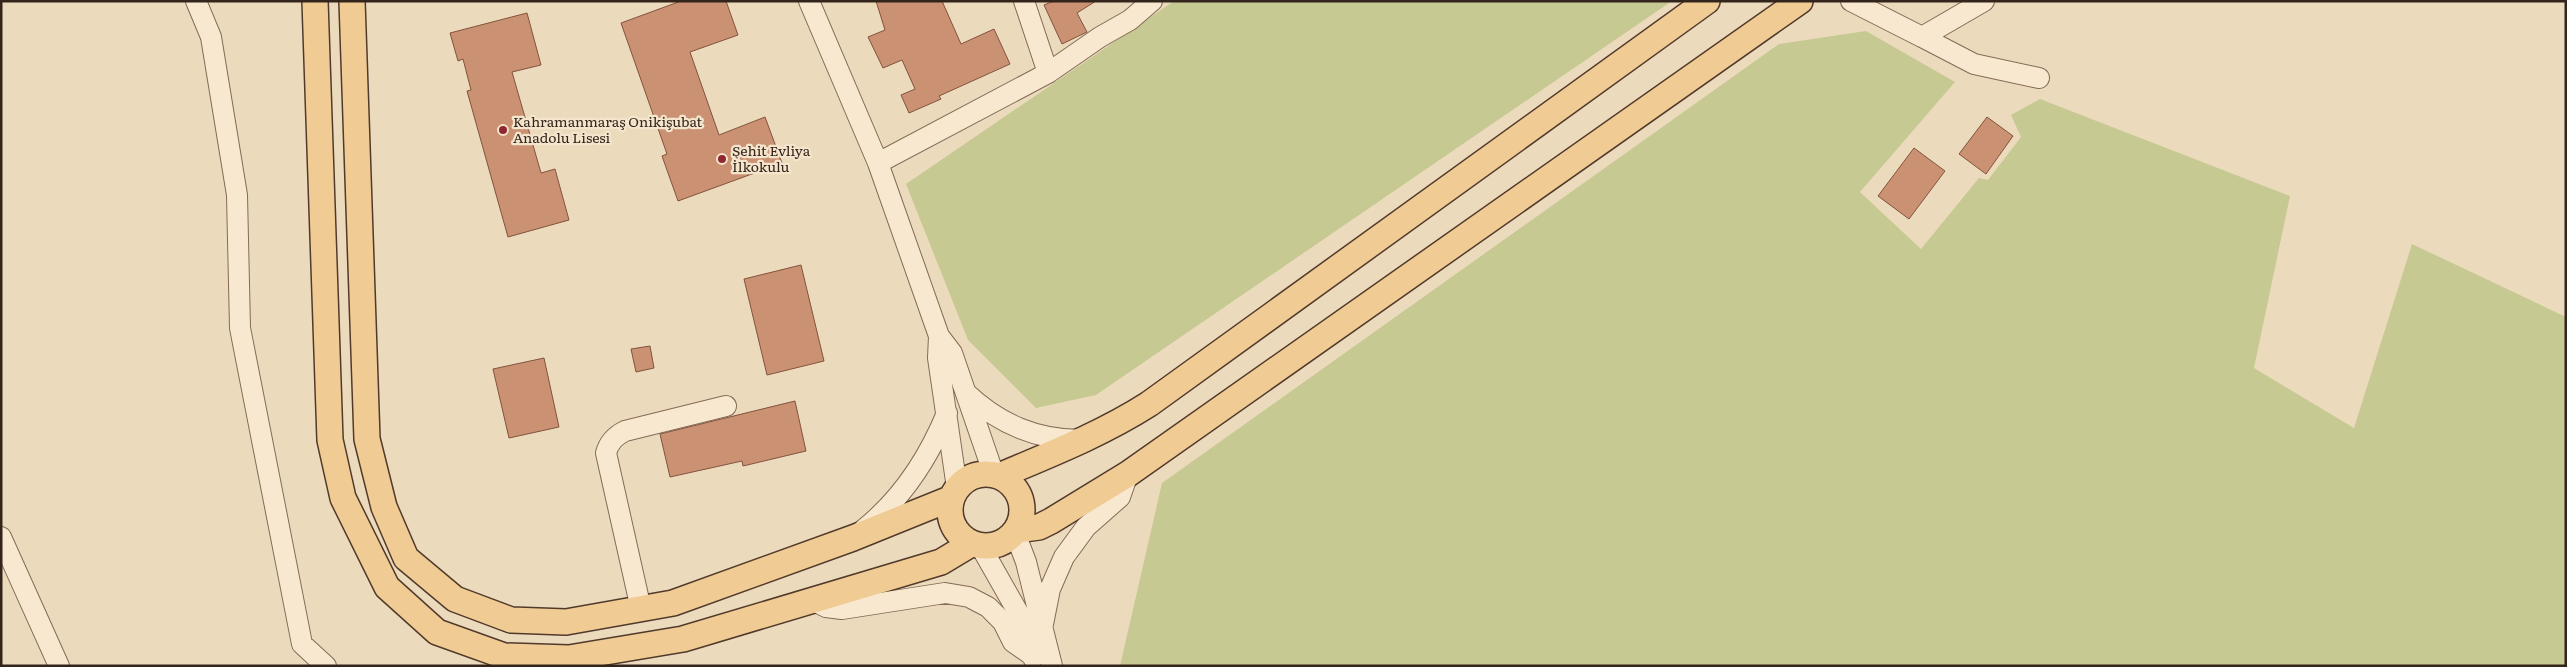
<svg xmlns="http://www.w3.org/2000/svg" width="2567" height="667" viewBox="0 0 2567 667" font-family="Literata,serif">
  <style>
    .green { fill: #c7c992 }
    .building { fill: #ca9173; stroke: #82533d }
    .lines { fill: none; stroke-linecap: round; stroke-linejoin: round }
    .minor-casing { stroke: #836b57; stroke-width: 22 }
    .major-casing { stroke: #513a2b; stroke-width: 28 }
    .minor { stroke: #f8e8cf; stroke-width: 20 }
    .major { stroke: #f0cc94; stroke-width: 25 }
    .poi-dot { fill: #912831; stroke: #f4e5cc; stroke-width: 2 }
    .labels { text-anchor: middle; stroke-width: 4.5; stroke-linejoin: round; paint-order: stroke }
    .poi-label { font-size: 14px; fill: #33251b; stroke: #f4e5cc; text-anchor: start }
  </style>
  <rect width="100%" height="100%" fill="#ecdabd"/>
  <path class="green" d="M1174 1H1672L1096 395 1036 408 968 340 906 184Z
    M1866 31 1955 82 1860 192 1921 249 1979 178 1988 180 2021 137 2011 115 2040 99 2290 196 2254 368 2354 428 2412 244 2566 317V666H1120L1162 483 1779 44Z"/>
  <path class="building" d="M681 1H726L738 35 690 52 719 135 765 117 782 163 678 201 662 156 667 154 621 23Z
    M876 1H942L961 44 994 29 1010 64 939 96 941 99 909 113 901 95 915 89 902 60 883 68 868 37 885 30Z
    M1054 1H1096L1077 13 1087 32 1062 44 1044 5Z
    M527 13 541 65 512 72 541 173 555 169 569 220 508 237 467 91 471 90 463 59 458 61 450 33Z
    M1987 117 2013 136 1986 174 1959 154Z
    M1914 148 1945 171 1909 219 1878 196Z
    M801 265 824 361 767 375 744 279Z
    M650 346 654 368 636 372 631 349Z
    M544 358 559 427 509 438 493 369Z
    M795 401 806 451 743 466 742 461 670 477 660 434Z"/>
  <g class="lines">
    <defs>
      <path id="minor" d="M196 1 211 37 237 195 240 328 302 644 326 666
        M809 1 878 163 939 336 952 353 994 475
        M1024 1 1048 73
        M1851 1 1922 37 1984 1
        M1922 37 1974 64 2039 78
        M878 163 1048 73 1100 37 1130 20 1152 1
        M939 336 938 358 957 488
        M966 393C999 424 1036 440 1082 440
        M863 530C902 499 928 459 947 413
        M1015 533 1026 562 1052 666
        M1 537 59 666
        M981 547 1019 614 1033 658
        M812 600 826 607 842 609 945 593 969 597 988 607 1003 622 1013 642 1033 656
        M641 609 606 453C609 442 615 436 625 431L726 406
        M1042 629 1050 589 1064 557 1086 527 1120 497 1128 474"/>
      <path id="major" d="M315 1 330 440 343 498 387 587 437 632 504 656 569 658 683 639 941 562 971 544
        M352 1 367 439 384 507 406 558 455 599 511 620 566 622 673 603 853 538 952 498
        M950 510a36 36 0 1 1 72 0a36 36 0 1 1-72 0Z
        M999 476C1051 454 1102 434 1149 404L1707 1
        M1017 530 1039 527 1051 521 1128 474 1800 1"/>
    </defs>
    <use href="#minor" class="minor-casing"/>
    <use href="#major" class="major-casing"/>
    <use href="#minor" class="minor"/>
    <use href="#major" class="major"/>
  </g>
  <g class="poi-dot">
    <circle cx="503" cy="130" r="5"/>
    <circle cx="722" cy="159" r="5"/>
  </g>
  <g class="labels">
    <g class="poi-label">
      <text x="513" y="127">Kahramanmaraş Onikişubat<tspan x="513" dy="16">Anadolu Lisesi</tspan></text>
      <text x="732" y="156">Şehit Evliya<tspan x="732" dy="16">İlkokulu</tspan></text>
    </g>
  </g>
  <rect width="2567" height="667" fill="none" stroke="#33251b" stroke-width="5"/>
</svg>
